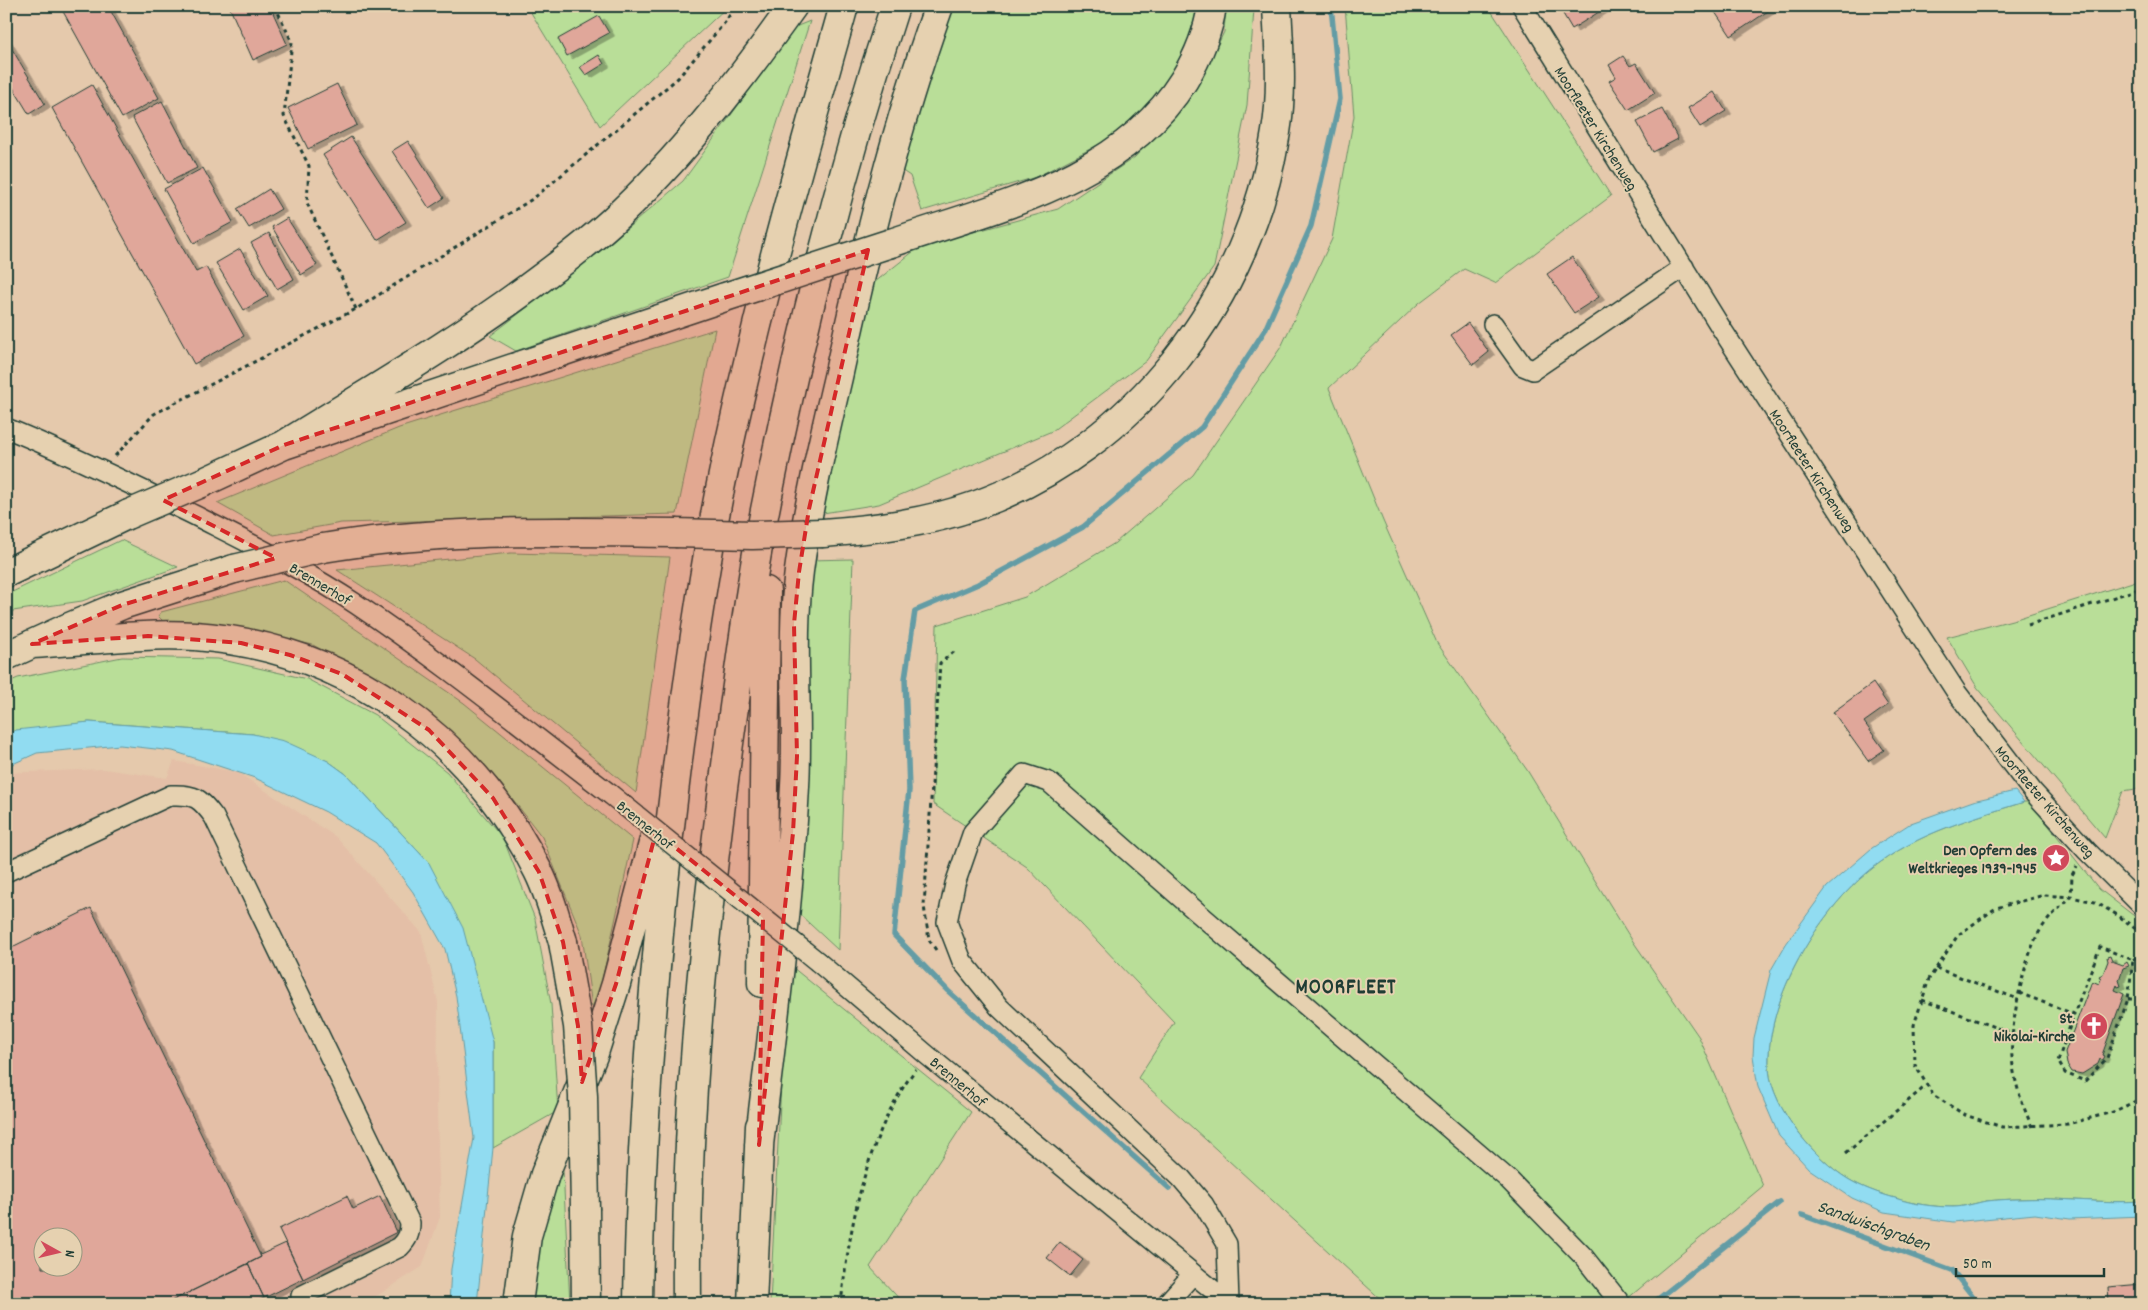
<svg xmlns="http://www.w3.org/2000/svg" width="2148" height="1310" viewBox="0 0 2148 1310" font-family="Dekko,sans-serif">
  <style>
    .built { fill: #e4bfa7; fill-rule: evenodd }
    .green { fill: #b9de98; stroke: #6c8e66 }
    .water { fill: #91dcf1; stroke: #639ca5 }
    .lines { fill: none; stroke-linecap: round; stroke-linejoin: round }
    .stream { stroke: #639ca5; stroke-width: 5.5 }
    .building { fill: #e0a79a; stroke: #1f3d34; fill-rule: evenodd; filter: url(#shadow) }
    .minor-casing { stroke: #1f3d34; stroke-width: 22 }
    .highway-casing { stroke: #1f3d34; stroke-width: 31 }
    .path { stroke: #1f3d34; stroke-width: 3; stroke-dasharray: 4 4; stroke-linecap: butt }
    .minor { stroke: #e6d1b0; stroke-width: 19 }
    .highway { stroke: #e6d1b0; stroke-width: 28 }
    .minor-bridge-casing { stroke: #1f3d34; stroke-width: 22; stroke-linecap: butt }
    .highway-bridge-casing { stroke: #1f3d34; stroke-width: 31; stroke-linecap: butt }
    .minor-bridge { stroke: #e6d1b0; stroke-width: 19 }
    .highway-bridge { stroke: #e6d1b0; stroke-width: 28 }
    .marked { fill: #d62828; fill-opacity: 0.2; stroke: #d62828; stroke-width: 4; stroke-dasharray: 10 6; stroke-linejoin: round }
    .labels { text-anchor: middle; stroke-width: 4; stroke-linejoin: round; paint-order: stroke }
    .street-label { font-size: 16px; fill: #1f3d34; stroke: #e6d1b0 }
    .poi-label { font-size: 16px; font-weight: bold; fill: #1f3d34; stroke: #e6d1b0; text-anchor: end }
    .water-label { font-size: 18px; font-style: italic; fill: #25453d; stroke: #e6d1b0 }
    .district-label { font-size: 21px; font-weight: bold; letter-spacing: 1px; fill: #1f3d34; stroke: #e6d1b0 }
  </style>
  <defs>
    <filter id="shadow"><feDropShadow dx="5.5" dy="3" stdDeviation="0" flood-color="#0004"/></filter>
  </defs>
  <rect width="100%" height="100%" fill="#e5c9ac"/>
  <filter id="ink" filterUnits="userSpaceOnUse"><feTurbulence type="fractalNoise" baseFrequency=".02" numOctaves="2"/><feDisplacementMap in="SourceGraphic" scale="10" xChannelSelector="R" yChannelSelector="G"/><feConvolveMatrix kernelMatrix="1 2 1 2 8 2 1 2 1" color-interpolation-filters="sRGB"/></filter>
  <g filter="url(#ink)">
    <path class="built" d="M174 761 237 772 336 837 421 932 438 1002 437 1112 440 1217 422 1267 364 1304H6V773L104 769 167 778ZM42 1238H72V1268H42Z"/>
    <path class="green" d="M527 6H728L600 126Z
      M949 6H1198L1189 39 1169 79 1125 131 1036 177 922 211 910 176 901 170Z
      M1226 6H1253L1254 9 1247 105 1214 267 1146 361 1052 431 879 504 823 513 870 286 919 247 1058 209 1135 157 1198 85 1224 32Z
      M1345 6H1488L1611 196 1495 283 1464 269 1419 303 1329 388 1383 521 1437 643 1527 770 1628 934 1699 1037 1763 1186 1621 1304H1386L1138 1078 1174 1022 1027 867 933 804 937 625 1025 597 1115 543 1193 475 1281 347 1332 239 1354 116Z
      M810 21 728 277 516 351 490 336 604 248 683 181 795 27Z
      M715 329 677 514 341 523 274 535 217 503 399 428Z
      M121 540 178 567 82 601 6 612V595Z
      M511 553 670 557 636 793 475 659 337 570Z
      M853 559 838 950 797 912 809 560Z
      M2142 579V788L2123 791 2105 838 1977 687 1947 637 2016 619Z
      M284 580 464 703 633 840 599 994 592 1007 582 935 542 837 497 779 406 698 313 645 246 630 163 621 158 616 161 612Z
      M122 657 218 659 307 679 375 715 447 772 503 838 535 919 551 1004 558 1111 493 1148V1042L429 863 346 774 328 761 253 734 89 722 6 734V683L18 678Z
      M2024 802H2030L2099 889 2142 922V1201C2101 1204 2061 1197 2020 1199 2009 1199 1997 1200 1986 1201 1976 1203 1964 1207 1953 1207 1935 1207 1912 1204 1895 1198 1880 1194 1861 1187 1848 1179 1815 1159 1772 1109 1769 1069 1765 1003 1813 921 1861 878 1907 836 1966 820 2024 802Z
      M787 963 971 1112 870 1267 904 1304H770Z
      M563 1170 570 1304H531L542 1228Z"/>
    <path class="water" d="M89 722 253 734 284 741 328 761 346 774 429 863 463 928 493 1042V1148L477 1304H449L451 1269 474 1138 456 996 445 949 413 892 376 843 326 812 255 778 173 751 120 745 37 753 6 767V734L16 730Z
      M2015 791 2024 802C1966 820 1907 836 1861 878 1813 921 1765 1003 1769 1069 1772 1109 1815 1159 1848 1179 1861 1187 1880 1194 1895 1198 1912 1204 1935 1207 1953 1207 1964 1207 1976 1203 1986 1201 1997 1200 2009 1199 2020 1199 2061 1197 2101 1204 2142 1201V1216L2070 1219 2035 1214 1953 1222 1884 1212 1852 1198 1809 1169 1779 1136 1758 1087 1753 1056 1754 1038 1771 970 1786 944 1827 887 1872 848 1911 823 1973 801Z"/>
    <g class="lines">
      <path class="stream" d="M1169 1188 948 991 894 935 909 790 905 679 915 611 978 584 1083 527 1202 427 1265 330 1311 226 1340 99 1331 6
        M1802 1215 1952 1270 1979 1304
        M1652 1304 1780 1202"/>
    </g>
    <path class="building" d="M60 6H108L159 98 122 118Z
      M229 6H270L287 44 253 60Z
      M1600 6 1602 10 1572 29 1559 7Z
      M1711 6H1769L1771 9 1731 36Z
      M599 16 609 33 567 56 558 39Z
      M6 39 45 104 29 114 6 76Z
      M599 55 604 64 586 75 580 67Z
      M1623 56 1630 66 1636 63 1655 93 1628 110 1609 81 1616 77 1609 65Z
      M337 84 357 125 308 149 288 108Z
      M92 85 196 272 206 267 244 336 194 364 52 108Z
      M1714 92 1726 111 1700 127 1688 108Z
      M162 101 197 168 167 183 132 117Z
      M1662 109 1678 139 1653 152 1637 122Z
      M351 137 406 222 377 240 323 155Z
      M408 141 444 198 429 208 392 151Z
      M203 168 233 222 194 243 164 189Z
      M269 189 281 209 249 228 237 209Z
      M287 218 317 265 301 275 272 227Z
      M269 233 294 279 277 289 251 243Z
      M240 249 268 296 244 310 216 263Z
      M1572 257 1599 297 1574 313 1547 274Z
      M1468 323 1489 352 1473 365 1451 335Z
      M1873 683 1888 705 1864 722 1884 750 1868 761 1833 712Z
      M91 908 261 1257 165 1304H6V950ZM42 1238H72V1268H42Z
      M2110 956 2112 961 2123 965 2127 962 2129 966 2123 968 2119 980 2121 986 2118 987 2117 985 2115 990 2124 994 2102 1055 2104 1056 2102 1060 2100 1059 2098 1064 2082 1074 2072 1072 2067 1064 2065 1052 2092 981 2099 984 2101 979 2099 976 2103 974 2108 961 2107 957Z
      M347 1196 353 1209 380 1196 397 1232 303 1279 279 1229Z
      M1060 1242 1083 1260 1070 1276 1047 1258Z
      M286 1243 303 1279 264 1298 248 1264 261 1257 260 1255Z
      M248 1264 264 1298 251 1304H165Z
      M2142 1284V1304H2109L2108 1287Z"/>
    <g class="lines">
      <defs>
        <path id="minor" d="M1522 6 1723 331 1957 693 2033 792 2087 851 2142 906
          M1493 324 1523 366 1533 370 1684 267
          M6 428C70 454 132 485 194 515 249 543 305 570 356 604 444 663 526 730 610 794
          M6 872 171 795C195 794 200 798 214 817L410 1223C410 1233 408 1239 400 1247L301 1296 304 1304
          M818 962 927 1055 1230 1304
          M1229 1303 1227 1244 1204 1205 1181 1178 999 1007 962 961 947 922 955 884 973 832 1024 774 1049 782 1196 911 1508 1179 1583 1256 1621 1304
          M1166 1304 1193 1274"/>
        <path id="highway" d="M891 243C996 207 1121 181 1184 80 1198 57 1208 33 1212 6
          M284 445C371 391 459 340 540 279 564 261 589 242 611 222 681 158 738 83 793 6
          M204 482 284 445 725 297
          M823 533C875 529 927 523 977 505 1136 447 1250 298 1276 132 1283 91 1279 48 1277 6
          M323 548C439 528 557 532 675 533
          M6 573 129 514
          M32 644C85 641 141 633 195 636 345 647 471 737 538 871 549 893 556 918 563 942
          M6 656 67 628 122 605 234 569
          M762 983 766 591
          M759 1145C773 1026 789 906 795 786 799 714 790 642 799 571 808 505 823 441 838 377 865 252 896 126 939 6
          M585 1210 586 1304
          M518 1304 527 1236 545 1174 594 1053 616 984 656 832
          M638 1304C640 1147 652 991 669 835 682 721 697 607 719 494 752 329 798 168 844 6
          M687 1304C685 1114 704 924 730 736 741 657 751 578 767 500 800 334 842 167 895 6
          M752 1304 760 1126"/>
      </defs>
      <use href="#minor" class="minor-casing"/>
      <use href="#highway" class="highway-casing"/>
      <path class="path" d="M275 6 292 42 284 116 309 166 307 203 356 309
        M115 456 154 414 356 309 534 198 678 78 726 21 735 6
        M2028 625 2142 588
        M2142 934 2119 916 2095 902 2071 897 2044 895 1996 908 1958 935 1929 979 1914 1025 1915 1065 1933 1095 1965 1115 2002 1127 2068 1124 2113 1112 2142 1098
        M936 950 929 940 924 906 940 663 955 651
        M2133 960 2142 952
        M1936 968 2018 999
        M2019 993 2074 1014 2100 947 2133 960 2128 999 2107 1058 2085 1081 2065 1073 2058 1061 2074 1014
        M2128 999H2142
        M1922 1000 2013 1034
        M2032 1127C2022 1104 2014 1082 2012 1057 2009 1030 2024 959 2038 934 2046 920 2059 908 2071 897L2072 875 2077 866
        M1846 1153 1927 1085
        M841 1304C850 1224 866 1134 916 1069"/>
      <use href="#minor" class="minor"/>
      <use href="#highway" class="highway"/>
      <defs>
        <path id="minor-bridge" d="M610 794 818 962"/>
        <path id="highway-bridge" d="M725 297 891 243
          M129 514 204 482
          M675 533 752 535 823 533
          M234 569 323 548
          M563 942 578 1026 583 1096 585 1210"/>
      </defs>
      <use href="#minor-bridge" class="minor-bridge-casing"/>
      <use href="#highway-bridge" class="highway-bridge-casing"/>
      <use href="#minor-bridge" class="minor-bridge"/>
      <use href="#highway-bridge" class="highway-bridge"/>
    </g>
  </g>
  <path class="marked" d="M868 250 809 509 799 572 794 624 797 756 793 833 759 1145 763 918 656 832 616 984 582 1082 578 1026 563 942 539 872 493 798 429 730 342 674 290 655 241 643 148 636 32 644 122 605 276 558 163 500 284 445Z"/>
  <defs>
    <symbol id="sight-disc" viewBox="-11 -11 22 22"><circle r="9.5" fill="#d1495b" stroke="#e6d1b0"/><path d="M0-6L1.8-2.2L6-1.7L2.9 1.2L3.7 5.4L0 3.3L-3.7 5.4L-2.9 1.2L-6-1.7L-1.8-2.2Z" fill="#fff"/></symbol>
    <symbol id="church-disc" viewBox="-11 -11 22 22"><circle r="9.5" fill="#d1495b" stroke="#e6d1b0"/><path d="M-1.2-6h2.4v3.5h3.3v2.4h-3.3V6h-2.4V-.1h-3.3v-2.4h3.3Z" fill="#fff"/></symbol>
  </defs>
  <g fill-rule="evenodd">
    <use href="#sight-disc" x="2040" y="842" width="32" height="32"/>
    <use href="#church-disc" x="2078" y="1010" width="32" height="32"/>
  </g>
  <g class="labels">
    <g class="street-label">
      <text transform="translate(1597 128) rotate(58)" y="6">Moorfleeter Kirchenweg</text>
      <text transform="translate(1813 470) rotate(57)" y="6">Moorfleeter Kirchenweg</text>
      <text transform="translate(321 583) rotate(31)" y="6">Brennerhof</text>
      <text transform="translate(2046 801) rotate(49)" y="6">Moorfleeter Kirchenweg</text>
      <text transform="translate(646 824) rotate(39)" y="6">Brennerhof</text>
      <text transform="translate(959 1081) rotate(40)" y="6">Brennerhof</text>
    </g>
    <g class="poi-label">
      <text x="2037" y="855">Den Opfern des<tspan x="2037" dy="18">Weltkrieges 1939-1945</tspan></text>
      <text x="2075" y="1023">St.<tspan x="2075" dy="18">Nikolai-Kirche</tspan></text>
    </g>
    <g class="water-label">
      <text transform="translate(1874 1225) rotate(20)" y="6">Sandwischgraben</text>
    </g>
    <g class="district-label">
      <text x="1346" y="993">MOORFLEET</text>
    </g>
  </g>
  <rect width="2148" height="1310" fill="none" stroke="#e6d1b0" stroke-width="25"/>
  <rect x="12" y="12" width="2123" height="1285" fill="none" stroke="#1f3d34" stroke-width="2" filter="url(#ink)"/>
  <g transform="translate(58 1252) rotate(98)"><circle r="24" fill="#e6d1b0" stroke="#96967e"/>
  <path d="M0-4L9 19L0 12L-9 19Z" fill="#d1495b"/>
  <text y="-8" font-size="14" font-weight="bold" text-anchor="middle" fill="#1f3d34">N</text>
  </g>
  <path d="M1956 1268v8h148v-8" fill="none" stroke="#1f3d34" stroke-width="2.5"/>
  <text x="1963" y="1268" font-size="15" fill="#1f3d34" stroke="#e6d1b0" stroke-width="4" paint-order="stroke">50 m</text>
</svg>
